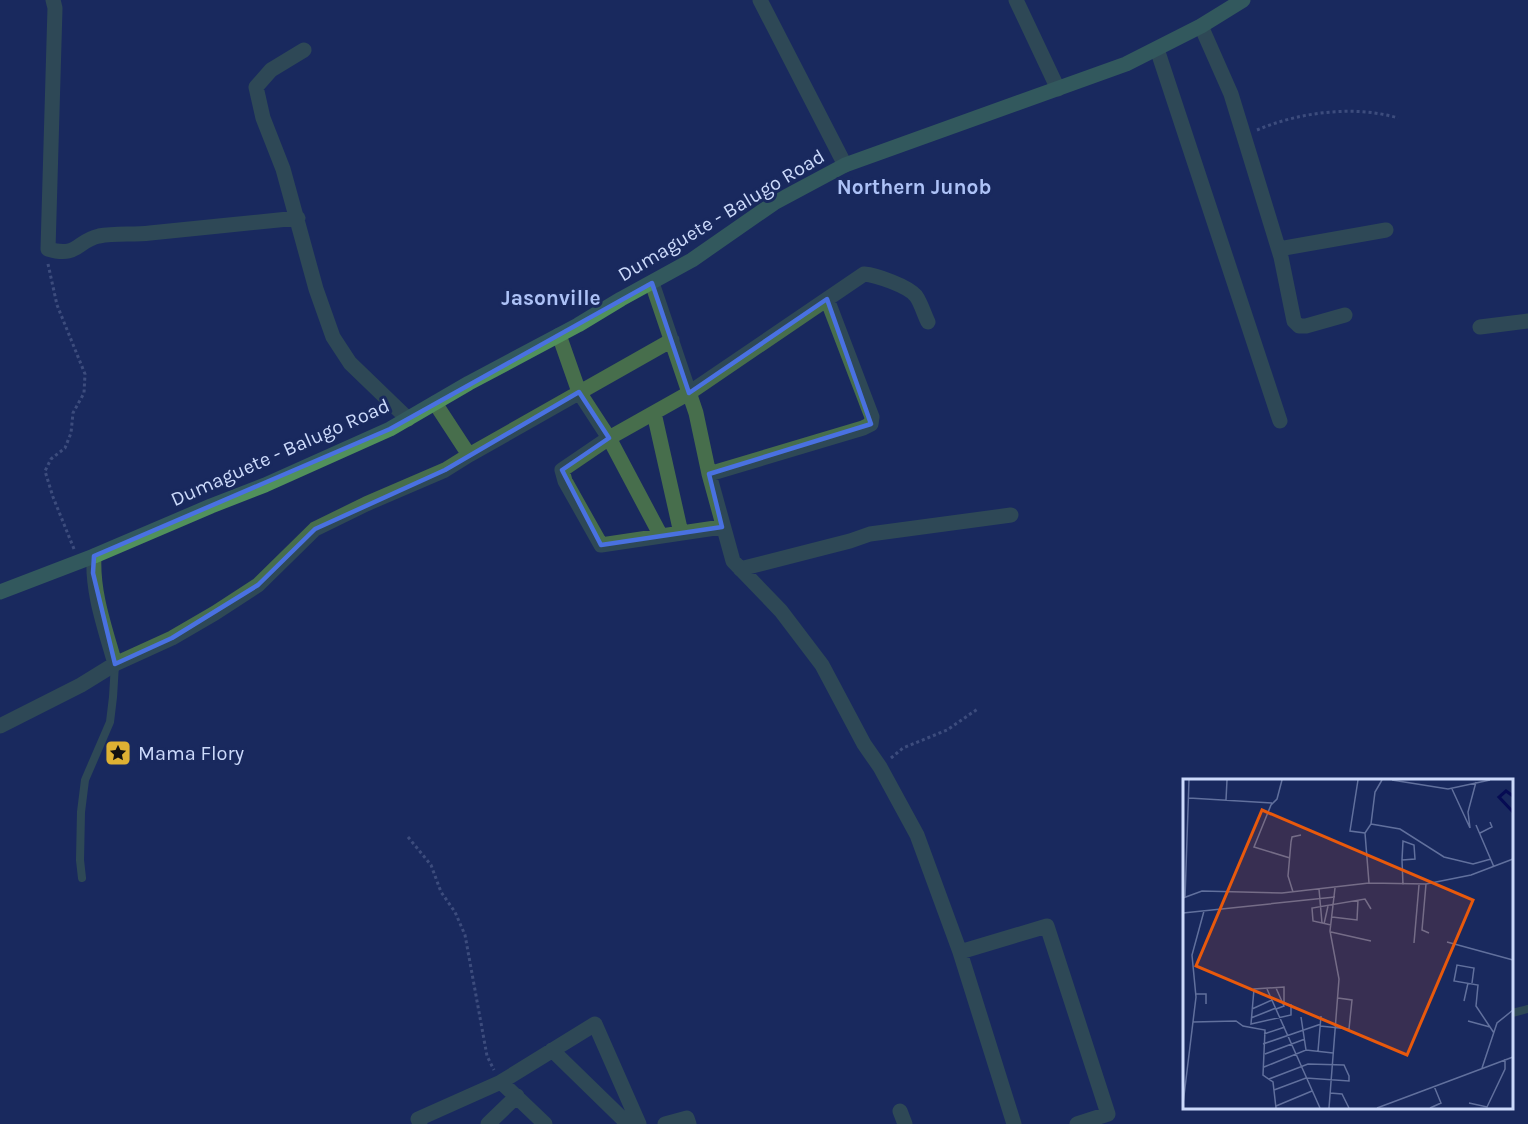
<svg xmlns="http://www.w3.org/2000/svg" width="1528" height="1124" viewBox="0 0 1528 1124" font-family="Karla,sans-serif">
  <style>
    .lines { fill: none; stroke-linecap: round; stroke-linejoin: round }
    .path { stroke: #6877a3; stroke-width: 3; stroke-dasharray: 3 3; stroke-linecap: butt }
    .lane { stroke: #476e4c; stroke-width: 8 }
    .street { stroke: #476e4c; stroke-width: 15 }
    .secondary { stroke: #51915b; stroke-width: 15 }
    .marked { fill: none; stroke: #4971e1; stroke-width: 4.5; stroke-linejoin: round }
    .labels { text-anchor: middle; stroke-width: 6; stroke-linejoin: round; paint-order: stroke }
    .street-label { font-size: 20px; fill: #ccdafb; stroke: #19295e }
    .poi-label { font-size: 20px; fill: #ccdafb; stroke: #19295e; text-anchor: start }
    .neighbourhood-label { font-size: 21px; font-weight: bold; fill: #adc2f7; stroke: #19295e }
    .inset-river { fill: none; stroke: #060b53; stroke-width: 3 }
    .inset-road { fill: none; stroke: #61709d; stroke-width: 1.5 }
    .view { fill: #e8590c; fill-opacity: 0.15; stroke: #e8590c; stroke-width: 3 }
    .inset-edge { fill: none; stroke: #ccdafb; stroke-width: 3 }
  </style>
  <rect width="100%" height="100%" fill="#19295e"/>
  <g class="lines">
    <path class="path" d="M1257 130C1299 112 1355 105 1398 118
      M48 264 57 305 85 374 84 393 73 413 71 433 65 448 51 459 45 471 53 497 74 549
      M891 758 903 748 947 730 979 708
      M408 837 431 865 441 892 455 912 465 935 487 1056 494 1070"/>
    <path class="lane" d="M82 878 80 860 81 812 85 780 110 722 113 697 115 664
      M1512 1013 1528 1009"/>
    <path class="street" d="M53 0 55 8 48 249C78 258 76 241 99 236 116 233 133 235 150 233 199 228 249 223 298 218
      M760 0 845 165
      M1016 0 1058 89
      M1201 26 1231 94 1281 257 1294 321 1299 326H1306L1345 315
      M1157 49 1280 421
      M304 50 271 70 256 87 263 118 283 169 316 289 333 337 350 363 408 419
      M1279 249 1386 230
      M652 283 696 413 709 474 733 561 781 611 822 665 864 744 880 767 917 835 960 952 1014 1124
      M1480 327 1528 321
      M559 335 579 392 609 438 661 536
      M435 403 469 455
      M654 413 681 533
      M709 474 863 428 871 424 872 417 827 299
      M722 527 601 545 565 481 562 470 609 438 689 393 864 274C876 275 908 286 916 296 921 303 924 314 928 322
      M94 556C92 593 105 628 115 664
      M740 569 850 541 870 534 1011 515
      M0 726 81 685 115 664 172 638 215 613 258 585 315 529 366 504 445 470 469 455 672 340
      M960 952 1047 926 1108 1114 1077 1124
      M552 1050 628 1124
      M501 1082 545 1124
      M900 1111 905 1124
      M420 1124 418 1119 501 1082 595 1024 639 1124
      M488 1124 517 1096
      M665 1124 687 1118 689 1124"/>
    <path class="secondary" d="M0 592 94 556 211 506 265 485 390 429 469 383 578 325 621 299 692 260 774 203 845 165 1126 64 1201 26 1243 0"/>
  </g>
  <path d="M0 0H1528V1124H0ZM652 283 689 393 827 299 871 424 709 474 722 527 601 545 562 470 609 438 579 392 445 470 315 529 258 585 172 638 115 664 93 573 94 556 390 429Z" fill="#19295e" fill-opacity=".55" fill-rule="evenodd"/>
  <path class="marked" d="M652 283 689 393 827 299 871 424 709 474 722 527 601 545 562 470 609 438 579 392 445 470 315 529 258 585 172 638 115 664 93 573 94 556 390 429Z"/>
  <defs>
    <symbol id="sight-square" viewBox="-11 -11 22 22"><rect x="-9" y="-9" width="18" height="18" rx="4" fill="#deb133" stroke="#19295e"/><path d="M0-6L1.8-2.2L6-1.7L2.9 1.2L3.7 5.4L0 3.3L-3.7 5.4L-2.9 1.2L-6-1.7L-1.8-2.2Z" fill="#111"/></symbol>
  </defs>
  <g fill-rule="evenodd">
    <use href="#sight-square" x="103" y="738" width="30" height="30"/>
  </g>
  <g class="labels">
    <g class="street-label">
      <text transform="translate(721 215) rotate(-31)" y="7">Dumaguete - Balugo Road</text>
      <text transform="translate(280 452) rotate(-24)" y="7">Dumaguete - Balugo Road</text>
    </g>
    <g class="poi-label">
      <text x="138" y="760">Mama Flory</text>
    </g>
    <g class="neighbourhood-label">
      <text x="914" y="194">Northern Junob</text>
      <text x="551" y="305">Jasonville</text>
    </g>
  </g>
  <g transform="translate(1183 779)">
    <rect width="330" height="330" fill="#19295e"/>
    <path class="inset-river" d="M330 17 323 12 316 18 330 33"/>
    <path class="inset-road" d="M99 1 94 20 88 26 71 68 107 79M175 1 167 52 182 54M209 1 265 10 307 1M269 10 287 49M6 19 89 24M43 21 44 1M188 45 217 50 261 78 290 85 308 80M293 46 311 88M287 49 285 33 293 3M297 54 309 48 307 43M219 81 232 80 231 66 220 62 219 81 220 106M186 104 182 54 188 45 192 13 199 1M243 105 239 151 246 154M136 110 139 144M110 113 105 97 108 63 109 58 118 56M0 119 19 112 99 114 186 104 243 105 288 96 330 80M2 119 6 1M0 134 152 118M149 138 174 141 175 121M141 145 145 127M148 146 130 142 129 129 182 120 188 130M148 153 188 162M264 163 330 181M231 164 236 106M289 204 291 189 274 186 271 202 295 206 293 227 311 254M84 210 137 329M13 215H23V225M281 222 285 204M100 225 108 226V236L68 245 71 210 101 208V225M69 230 89 221M93 230 101 227 93 209M118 238 123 271M68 239 93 229M285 242 307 248M10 243 53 242 60 247 82 251 80 296 90 303 93 329M137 247 166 250 169 221 155 219M81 255 102 248M80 265 138 245M135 272 138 237M82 275 122 260M81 288 123 271 150 274M299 289 314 244 330 231M86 300 125 285 161 286 166 297V302L123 299 91 311M147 314 159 315 166 329M286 324 304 328 322 290V280M0 325 13 218 9 176 21 132M93 327 129 312M146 329 156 200 147 152 152 109M194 329 330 278M247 329 258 324 251 307"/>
    <path class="view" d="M79 31 290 121 224 276 13 187Z"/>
    <rect width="330" height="330" class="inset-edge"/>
  </g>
</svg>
